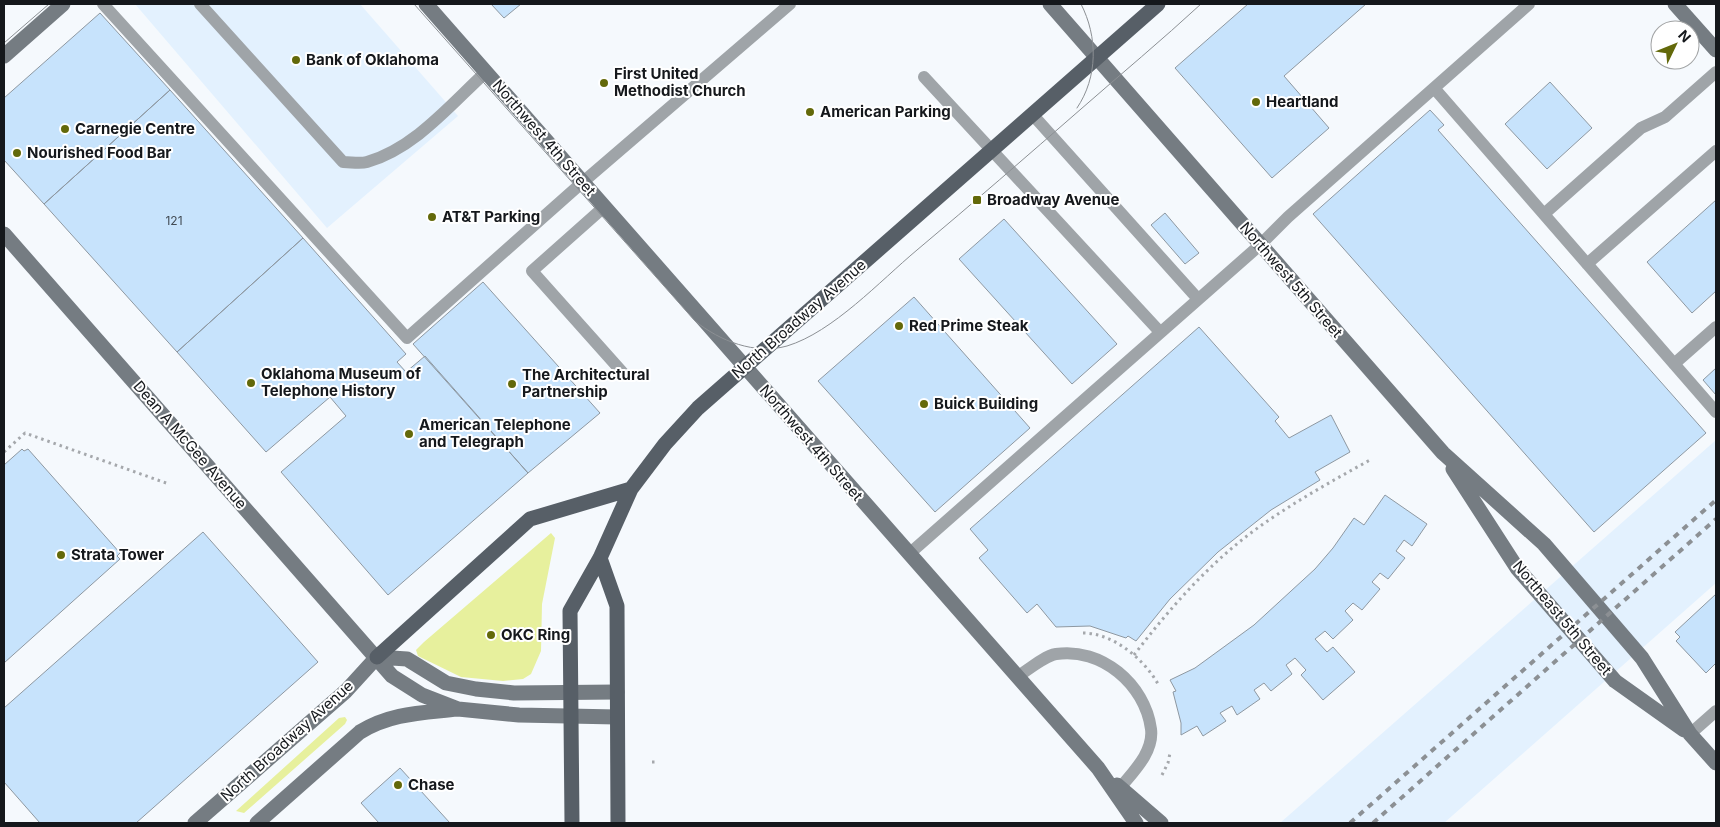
<svg xmlns="http://www.w3.org/2000/svg" width="1720" height="827" viewBox="0 0 1720 827" font-family="Inter,sans-serif">
  <style>
    .built { fill: #e3f1fe }
    .green { fill: #e7f09d }
    .building { fill: #c7e3fc; stroke: #8e98a1 }
    .lines { fill: none; stroke-linecap: round; stroke-linejoin: round }
    .path { stroke: #a5a8ac; stroke-width: 3; stroke-dasharray: 2.5 4; stroke-linecap: butt }
    .lane { stroke: #9fa4a8; stroke-width: 12 }
    .secondary { stroke: #757c82; stroke-width: 15 }
    .primary { stroke: #575f67; stroke-width: 15 }
    .tram { stroke: #8c9094; stroke-width: 1 }
    .rail { stroke: #8c9094; stroke-width: 4; stroke-dasharray: 6 6; stroke-linecap: butt }
    .poi-dot { fill: #63690a; stroke: #fff; stroke-width: 2 }
    .labels { text-anchor: middle; stroke-width: 4; stroke-linejoin: round; paint-order: stroke }
    .number-label { font-size: 12px; fill: #424b54 }
    .poi-label { font-size: 15px; font-weight: bold; fill: #15181c; stroke: #fff; text-anchor: start }
    .street-label { font-size: 15px; fill: #15181c; stroke: #fff }
  </style>
  <rect width="100%" height="100%" fill="#f5f9fd"/>
  <path class="built" d="M135 4H360L458 116 327 228Z
    M1716 440V583L1444 823H1280Z"/>
  <path class="green" d="M551 533 555 538 542 604 541 651 531 674 523 679 503 681 461 677 418 656 416 650 424 642Z
    M345 717 347 720 345 724 244 813 236 811 339 718Z"/>
  <path class="building" d="M491 4H521L504 18Z
    M1248 4H1366L1284 76 1329 128 1272 178 1175 68Z
    M100 13 170 90 44 204 4 160V98Z
    M1550 82 1592 128 1547 169 1505 124Z
    M170 90 303 238 177 352 44 204Z
    M1430 110 1444 125 1438 130 1706 433 1594 532 1313 214Z
    M1716 200V291L1692 313 1647 262Z
    M1165 213 1199 253 1185 264 1151 225Z
    M1004 219 1117 344 1072 384 959 259Z
    M303 238 406 354 397 362 406 372 425 356 528 473 388 595 281 472 346 416 330 397 266 452 177 352Z
    M483 282 600 413 528 473 413 344Z
    M914 297 1030 428 935 512 818 381Z
    M1199 327 1279 417 1275 421 1289 438 1331 415 1350 452 1315 472 1320 480 1271 510 1218 552 1170 599 1136 641 1128 636 1126 638 1090 626 1056 627 1037 604 1027 613 979 558 988 550 970 529Z
    M1716 368V395L1703 380Z
    M22 449 24 451 28 449 120 553 117 556 120 559 4 663V465Z
    M1385 495 1427 524 1412 546 1404 540 1396 551 1405 558 1388 579 1380 573 1372 582 1380 589 1362 610 1353 603 1345 611 1353 620 1333 639 1325 631 1315 639 1327 652 1333 647 1355 672 1323 700 1301 675 1306 670 1295 658 1286 665 1292 674 1271 691 1264 683 1254 690 1260 699 1237 715 1232 706 1220 713 1226 721 1203 736 1197 726 1181 735V723L1173 692 1176 691 1170 680 1195 668 1254 625 1315 569 1333 548 1354 518 1364 525Z
    M203 532 318 662 136 823H40L4 782V708Z
    M1716 594V663L1706 673 1676 641 1680 637 1675 632Z
    M400 768 450 823H379L361 803Z"/>
  <g class="lines">
    <path class="path" d="M4 452 25 433 169 484
      M1083 633C1113 633 1144 659 1158 684
      M1134 655C1170 608 1210 562 1259 527 1294 502 1332 481 1370 460
      M652 762H658
      M1162 775 1168 763 1170 753"/>
    <path class="lane" d="M103 4 407 338 576 188 790 4
      M200 4 343 162C351 162 360 164 367 162 415 148 450 105 486 72
      M924 77 1160 332
      M1434 88 1716 412
      M1032 114 1198 299
      M604 207 532 271 623 373
      M1544 214 1641 128 1665 117 1716 72
      M1587 264 1716 151
      M1674 364 1716 327
      M909 554 1260 245 1288 217 1529 4
      M1017 677C1028 670 1044 656 1056 654 1101 647 1145 684 1151 729 1154 752 1133 772 1120 788
      M1690 734 1716 711"/>
    <path class="secondary" d="M426 4 1098 768 1136 823
      M1050 4 1443 453 1544 544 1642 658 1690 734 1716 763
      M1675 4 1716 50
      M4 56 63 4
      M4 234 392 676 422 695 458 709 519 715 617 717
      M1453 469 1517 568 1615 681 1684 730
      M377 657 407 659 446 683 476 689 514 693 617 692
      M1117 785 1161 823
      M195 823 346 691 377 657
      M257 823 360 732C391 713 422 713 457 709"/>
    <path class="primary" d="M600 558 617 606 618 823
      M377 657 530 519 631 489
      M572 823 570 611 600 558 631 489 665 444 698 408 1158 4"/>
    <path class="tram" d="M414 4 695 321C720 341 755 355 787 346 833 332 880 281 917 250 972 204 1027 156 1081 109 1121 74 1162 40 1201 4
      M4 43 49 4
      M1077 108C1098 77 1098 37 1081 4"/>
    <path class="rail" d="M1350 823 1716 500
      M1373 823 1716 519"/>
  </g>
  <g class="poi-dot">
    <circle cx="296" cy="60" r="5"/>
    <circle cx="604" cy="83" r="5"/>
    <circle cx="1256" cy="102" r="5"/>
    <circle cx="810" cy="112" r="5"/>
    <circle cx="65" cy="129" r="5"/>
    <circle cx="17" cy="153" r="5"/>
    <rect x="972" y="195" width="10" height="10" rx="2.5"/>
    <circle cx="432" cy="217" r="5"/>
    <circle cx="899" cy="326" r="5"/>
    <circle cx="251" cy="383" r="5"/>
    <circle cx="512" cy="384" r="5"/>
    <circle cx="924" cy="404" r="5"/>
    <circle cx="409" cy="434" r="5"/>
    <circle cx="61" cy="555" r="5"/>
    <circle cx="491" cy="635" r="5"/>
    <circle cx="398" cy="785" r="5"/>
  </g>
  <g class="labels">
    <g class="number-label">
      <text x="174" y="225">121</text>
    </g>
    <g class="poi-label">
      <text x="306" y="65">Bank of Oklahoma</text>
      <text x="614" y="79">First United<tspan x="614" dy="17">Methodist Church</tspan></text>
      <text x="1266" y="107">Heartland</text>
      <text x="820" y="117">American Parking</text>
      <text x="75" y="134">Carnegie Centre</text>
      <text x="27" y="158">Nourished Food Bar</text>
      <text x="987" y="205">Broadway Avenue</text>
      <text x="442" y="222">AT&amp;T Parking</text>
      <text x="909" y="331">Red Prime Steak</text>
      <text x="261" y="379">Oklahoma Museum of<tspan x="261" dy="17">Telephone History</tspan></text>
      <text x="522" y="380">The Architectural<tspan x="522" dy="17">Partnership</tspan></text>
      <text x="934" y="409">Buick Building</text>
      <text x="419" y="430">American Telephone<tspan x="419" dy="17">and Telegraph</tspan></text>
      <text x="71" y="560">Strata Tower</text>
      <text x="501" y="640">OKC Ring</text>
      <text x="408" y="790">Chase</text>
    </g>
    <g class="street-label">
      <text transform="translate(544 138) rotate(49)" y="5">Northwest 4th Street</text>
      <text transform="translate(1291 280) rotate(49)" y="5">Northwest 5th Street</text>
      <text transform="translate(799 319) rotate(-41)" y="5">North Broadway Avenue</text>
      <text transform="translate(811 443) rotate(49)" y="5">Northwest 4th Street</text>
      <text transform="translate(190 445) rotate(49)" y="5">Dean A McGee Avenue</text>
      <text transform="translate(1562 618) rotate(50)" y="5">Northeast 5th Street</text>
      <text transform="translate(287 741) rotate(-42)" y="5">North Broadway Avenue</text>
    </g>
  </g>
  <rect width="1720" height="827" fill="none" stroke="#15181c" stroke-width="10"/>
  <g transform="translate(1675 45) rotate(47)"><circle r="24" fill="#ffffff" stroke="#a1a3a4"/>
  <path d="M0-4L9 19L0 12L-9 19Z" fill="#63690a"/>
  <text y="-8" font-size="14" font-weight="bold" text-anchor="middle" fill="#15181c">N</text>
  </g>
</svg>
